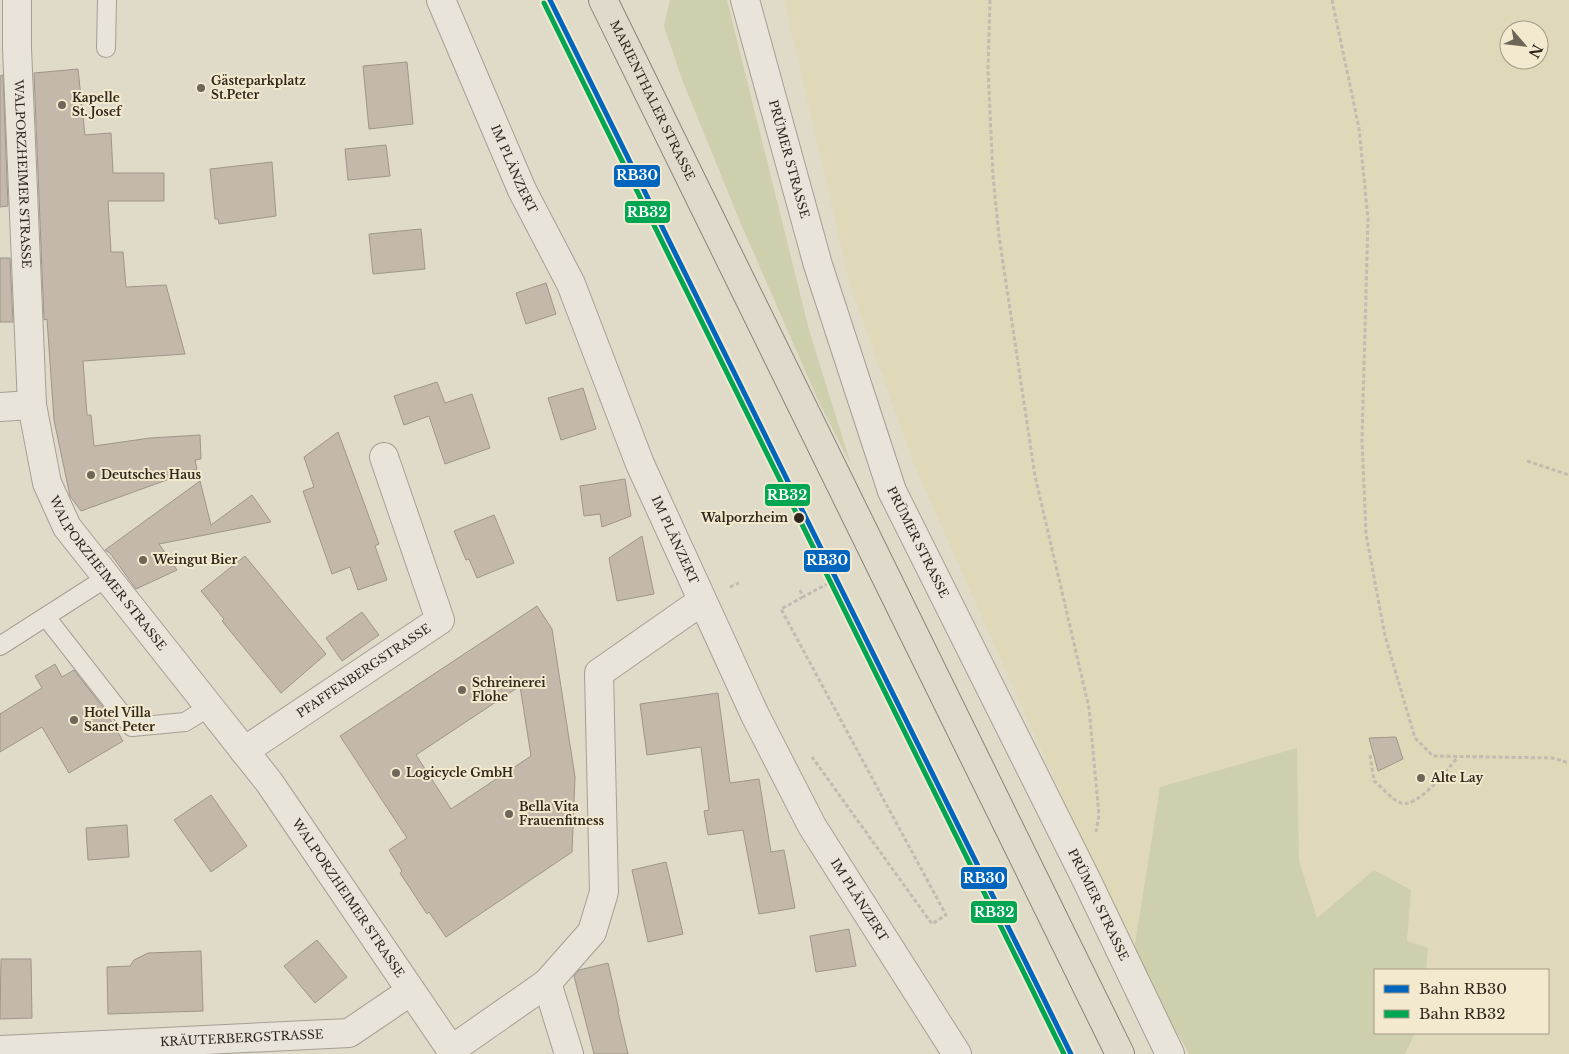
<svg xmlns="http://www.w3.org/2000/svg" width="1569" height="1054" viewBox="0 0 1569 1054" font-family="'Libre Baskerville',serif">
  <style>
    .farmland { fill: #dfd9ba; fill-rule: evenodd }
    .green { fill: #cecfac }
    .building { fill: #c3b8aa; stroke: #9f9689; fill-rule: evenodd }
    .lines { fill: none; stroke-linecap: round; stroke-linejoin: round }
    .service-casing { stroke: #a59f93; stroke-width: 20 }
    .minor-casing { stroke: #a59f93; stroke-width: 30 }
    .primary-casing { stroke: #8a8479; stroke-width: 30 }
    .path { stroke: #c1bbb2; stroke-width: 3; stroke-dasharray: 4 2.5; stroke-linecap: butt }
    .service { stroke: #e8e4da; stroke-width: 18 }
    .minor { stroke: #e8e4da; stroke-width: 28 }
    .primary { stroke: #dfdacc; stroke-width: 28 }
    .rail-1-casing { stroke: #f2e9ce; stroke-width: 9 }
    .rail-2-casing { stroke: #f2e9ce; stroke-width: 9 }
    .rail-1 { stroke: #0065bd; stroke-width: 5 }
    .rail-2 { stroke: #00a651; stroke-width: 5 }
    .poi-dot { fill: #6e6659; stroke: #f2e9ce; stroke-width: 2 }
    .stop-dot { fill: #31271c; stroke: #f2e9ce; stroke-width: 2 }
    .labels { text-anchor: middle; stroke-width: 4; stroke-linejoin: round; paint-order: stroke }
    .poi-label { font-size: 12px; font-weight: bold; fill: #31271c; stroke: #f2e9ce; text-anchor: start }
    .street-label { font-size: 12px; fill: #31271c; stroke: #f2e9ce }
    .stop-label { font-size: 12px; font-weight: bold; fill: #31271c; stroke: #f2e9ce; text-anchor: end }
    .line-badge { stroke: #f2e9ce; stroke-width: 2 }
    .badge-label { font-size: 14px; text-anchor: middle; font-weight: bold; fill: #fff }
  </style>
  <rect width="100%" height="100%" fill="#e0dac9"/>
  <path class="farmland" d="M784 0H1569V1054H1405L1415 1033H1548V970H1426L1428 948 1407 941 1411 890 1317 919 1299 861 1297 749 1133 956 913 462 850 285ZM1509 30H1539V60H1509Z"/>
  <path class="green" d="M670 0H727L809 330 851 465 818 400 741 224 683 82 664 26Z
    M1297 748 1299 861 1317 918 1374 870 1411 890 1407 941 1428 948 1426 970H1375V1033H1415L1405 1054H1189L1133 956 1160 787Z"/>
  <path class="building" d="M407 62 413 124 369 129 363 66Z
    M78 69 85 135 111 133 113 173H164V201H108L111 252H123L126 287 166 285 185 354 83 361 87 415H91L94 446 150 438 200 435 201 459 195 460 197 469 81 511 70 496 54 420 47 319 44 320 34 73Z
    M3 75 8 206 0 207V76Z
    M386 145 390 176 348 180 345 149Z
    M272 162 276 216 219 224 218 219H215L210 169Z
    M421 229 425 269 373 274 369 234Z
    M0 258H10L13 322H0Z
    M546 283 556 314 526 324 516 293Z
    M437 382 445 403 472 394 490 448 445 464 429 416 404 425 394 396Z
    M583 388 596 429 561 440 548 398Z
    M338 432 379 544 375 546 387 580 358 590 350 567 332 574 303 491 314 487 304 457Z
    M625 479 631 516 602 527 600 514 584 516 580 486Z
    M200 481 211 525 252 495 271 522 159 544 177 570 136 589 110 553 105 550Z
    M494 515 514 563 477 578 469 559 466 560 454 531Z
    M642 536 654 594 617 601 609 558Z
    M245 556 326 654 281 693 222 621 224 619 201 591Z
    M537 606 552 629 575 777 572 852 446 937 429 912 427 914 400 873 402 871 389 850 407 838 340 736ZM520 686 531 756 451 809 416 755Z
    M362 612 379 635 342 661 326 638Z
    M55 664 62 677 74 670 102 706 123 741 69 773 42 727 0 752V714L42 688 35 676Z
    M718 693 730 783 759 779 771 852 784 850 795 908 759 914 743 830 708 835 704 811 709 810 701 747 647 755 640 704Z
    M1396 737 1403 759 1378 771 1369 738Z
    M211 795 247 846 211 872 174 820Z
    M127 825 129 857 88 860 86 828Z
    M666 862 683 934 648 942 632 870Z
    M849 929 856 966 816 972 810 936Z
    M317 940 347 977 315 1003 284 966Z
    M201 951 203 1011 108 1014 107 967 130 966 134 960 148 953Z
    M1 959H31L32 1018 0 1019Z
    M608 963 619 1011H618L628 1054H594L574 976 579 970Z"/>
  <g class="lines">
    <defs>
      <path id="service" d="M106 48 107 0
        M46 617 132 727 185 722 209 707
        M0 646 106 578"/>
      <g id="minor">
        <path id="s1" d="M17 0V48L32 405 47 483 67 527 269 782 454 1054"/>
        <path id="s2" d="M441 0 522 190 571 284 640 464 755 715 812 826 957 1054"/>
        <path id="s3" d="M745 0 818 265 892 491 1087 881 1170 1054"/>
        <path d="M0 407 32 405"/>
        <path id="s4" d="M244 751 440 620 384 457"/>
        <path d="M547 983 569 1054"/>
        <path id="s5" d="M0 1050 349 1033 411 991"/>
        <path d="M451 1050 547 983 592 932 604 892 599 673 702 601"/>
      </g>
      <g id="primary">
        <path id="s6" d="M603 0 1120 1054"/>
      </g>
    </defs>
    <use href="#service" class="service-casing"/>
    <use href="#minor" class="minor-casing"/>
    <use href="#primary" class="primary-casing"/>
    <path class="path" d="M990 0 988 70 993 176 999 236 1035 476 1089 708 1099 815 1096 832
      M1332 0 1359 128 1368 219 1362 440 1366 534 1385 636 1415 738 1433 756 1552 758 1569 763
      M1527 461 1569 475
      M730 587 739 583
      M800 590 803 597 827 584
      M803 597 781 609 946 915 932 924 812 757
      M1370 755 1374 781C1382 787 1392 800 1401 803 1418 808 1447 770 1457 758"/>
    <use href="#service" class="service"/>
    <use href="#minor" class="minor"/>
    <use href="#primary" class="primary"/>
    <defs>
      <path id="rail-1" d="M550 0 1071 1054"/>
      <path id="rail-2" d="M544 3 1064 1054"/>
    </defs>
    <use href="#rail-1" class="rail-1-casing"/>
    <use href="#rail-2" class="rail-2-casing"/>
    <use href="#rail-1" class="rail-1"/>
    <use href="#rail-2" class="rail-2"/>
  </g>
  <g class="poi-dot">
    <circle cx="201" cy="88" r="5"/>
    <circle cx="62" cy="105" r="5"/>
    <circle cx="91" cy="475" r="5"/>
    <circle cx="143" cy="560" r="5"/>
    <circle cx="462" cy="690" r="5"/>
    <circle cx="74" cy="720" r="5"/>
    <circle cx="396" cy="773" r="5"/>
    <circle cx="1421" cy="778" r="5"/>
    <circle cx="509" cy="814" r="5"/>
  </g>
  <circle class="stop-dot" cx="799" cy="518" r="6"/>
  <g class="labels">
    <g class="poi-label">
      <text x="211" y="85">Gästeparkplatz<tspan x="211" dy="14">St.Peter</tspan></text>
      <text x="72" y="102">Kapelle<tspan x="72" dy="14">St. Josef</tspan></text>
      <text x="101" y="479">Deutsches Haus</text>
      <text x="153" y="564">Weingut Bier</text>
      <text x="472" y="687">Schreinerei<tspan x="472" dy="14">Flohe</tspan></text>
      <text x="84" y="717">Hotel Villa<tspan x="84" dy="14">Sanct Peter</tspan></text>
      <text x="406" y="777">Logicycle GmbH</text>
      <text x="1431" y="782">Alte Lay</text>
      <text x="519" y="811">Bella Vita<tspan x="519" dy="14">Frauenfitness</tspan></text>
    </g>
    <g class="street-label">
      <text dy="4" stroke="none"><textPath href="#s6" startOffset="112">MARIENTHALER STRASSE</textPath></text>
      <text dy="4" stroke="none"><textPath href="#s3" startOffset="165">PRÜMER STRASSE</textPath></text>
      <text dy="4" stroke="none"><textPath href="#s2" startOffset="184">IM PLÄNZERT</textPath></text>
      <text dy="4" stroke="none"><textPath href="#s1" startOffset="174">WALPORZHEIMER STRASSE</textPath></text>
      <text dy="4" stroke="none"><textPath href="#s2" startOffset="589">IM PLÄNZERT</textPath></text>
      <text dy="4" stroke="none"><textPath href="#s3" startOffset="570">PRÜMER STRASSE</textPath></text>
      <text dy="4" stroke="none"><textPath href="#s1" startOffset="594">WALPORZHEIMER STRASSE</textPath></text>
      <text dy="4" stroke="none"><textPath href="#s4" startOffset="144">PFAFFENBERGSTRASSE</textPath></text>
      <text dy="4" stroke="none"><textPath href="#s1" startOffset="999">WALPORZHEIMER STRASSE</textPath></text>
      <text dy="4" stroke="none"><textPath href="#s2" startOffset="994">IM PLÄNZERT</textPath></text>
      <text dy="4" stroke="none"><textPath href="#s3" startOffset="975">PRÜMER STRASSE</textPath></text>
      <text dy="4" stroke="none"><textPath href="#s5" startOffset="242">KRÄUTERBERGSTRASSE</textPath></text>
    </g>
    <g class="stop-label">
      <text x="788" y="522">Walporzheim</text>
    </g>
  </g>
  <g class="line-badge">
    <rect x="613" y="164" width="48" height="24" rx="5" fill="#0065bd"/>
    <rect x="624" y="200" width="47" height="24" rx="5" fill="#00a651"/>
    <rect x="764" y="483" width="47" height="24" rx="5" fill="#00a651"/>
    <rect x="803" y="549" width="48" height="24" rx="5" fill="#0065bd"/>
    <rect x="960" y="866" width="48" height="24" rx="5" fill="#0065bd"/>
    <rect x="970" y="900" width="48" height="24" rx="5" fill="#00a651"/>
  </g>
  <g class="badge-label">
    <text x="637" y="180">RB30</text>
    <text x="647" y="217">RB32</text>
    <text x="787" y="500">RB32</text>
    <text x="827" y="565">RB30</text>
    <text x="984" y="883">RB30</text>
    <text x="994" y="917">RB32</text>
  </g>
  <rect x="1374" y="969" width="175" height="65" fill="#f2e9ce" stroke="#a59b87"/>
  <rect x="1384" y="985" width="25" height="8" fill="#0065bd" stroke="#a59b87"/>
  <text x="1419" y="994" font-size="15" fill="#31271c">Bahn RB30</text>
  <rect x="1384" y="1010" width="25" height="8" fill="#00a651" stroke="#a59b87"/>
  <text x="1419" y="1019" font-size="15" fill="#31271c">Bahn RB32</text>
  <g transform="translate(1524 45) rotate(118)"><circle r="24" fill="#f2e9ce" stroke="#a59b87"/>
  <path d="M0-4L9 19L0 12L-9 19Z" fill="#6e6659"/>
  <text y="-8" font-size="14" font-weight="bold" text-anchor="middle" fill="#31271c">N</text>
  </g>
</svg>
